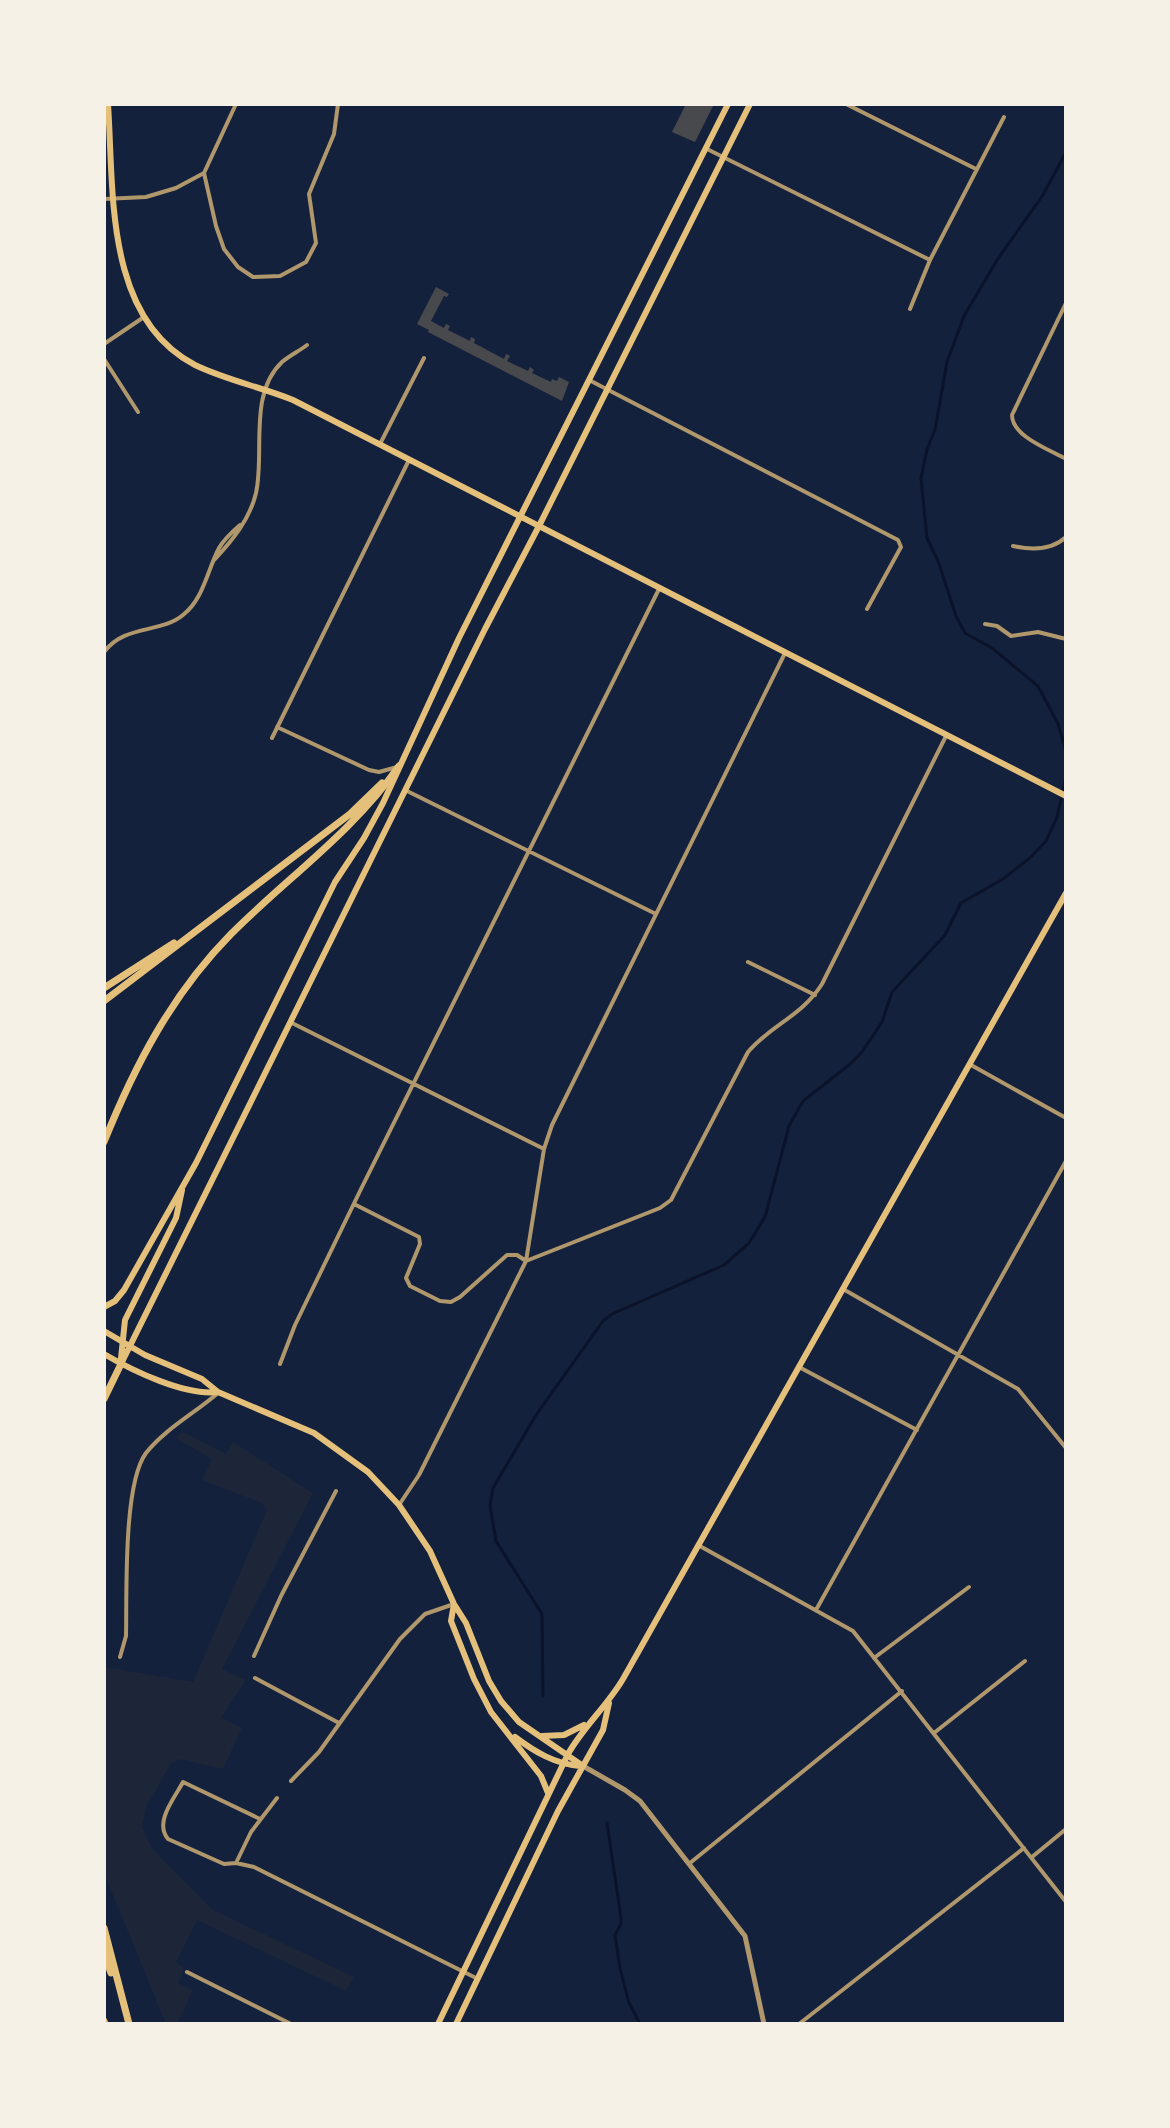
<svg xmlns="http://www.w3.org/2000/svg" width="1170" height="2128" viewBox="0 0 1170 2128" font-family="Mulish,sans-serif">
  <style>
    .green { fill: #1d2539 }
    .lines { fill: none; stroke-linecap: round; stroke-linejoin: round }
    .stream { stroke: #0b132b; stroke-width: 3 }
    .building { fill: #48494c }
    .minor { stroke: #b1986c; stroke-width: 4 }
    .tertiary { stroke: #b1986c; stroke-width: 5 }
    .secondary { stroke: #e5c07b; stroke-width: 6 }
    .primary { stroke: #e5c07b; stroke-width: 6 }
    .motorway { stroke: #e5c07b; stroke-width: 7 }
  </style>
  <rect width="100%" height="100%" fill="#14213d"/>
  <path class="green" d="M183 1432 226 1454 233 1442 313 1493 222 1669 246 1680 221 1718 242 1728 223 1769 180 1759 171 1764 146 1807 142 1827 151 1847 213 1910 354 1977 346 1991 197 1920 176 1962 184 1968 178 1983 193 1990 177 2024H166L104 1873V1667L193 1682 267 1510 262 1503 202 1480 212 1459 176 1438Z"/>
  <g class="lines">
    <path class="stream" d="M1066 152 1043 195 997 260 964 316 947 362 935 430 927 449 921 478 927 538 938 561 956 616 965 633 992 648 1038 686 1058 724 1066 751
      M543 1696 542 1614 496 1541 490 1505 493 1488 536 1415 603 1321 612 1314 724 1265 749 1243 765 1217 789 1126 803 1101 849 1065 862 1052 882 1022 892 992 945 935 961 903 1003 879 1031 857 1046 841 1057 817 1066 777
      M607 1823 621 1918V1924L615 1935 620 1968 629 2003 640 2024"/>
  </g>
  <path class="building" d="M686 104H714L695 142 672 132Z
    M436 287 449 294 447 297 444 296 431 321 444 328 446 324 450 326 448 330 470 341 471 337 475 339 474 343 504 359 506 354 510 356 507 361 528 371 530 367 534 370 532 373 551 382 552 379 557 381 559 377 569 382 562 401 428 332 429 330 417 324Z"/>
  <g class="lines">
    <path class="minor" d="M846 104 976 169
      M707 149 930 260
      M204 173 216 226 224 249 238 267 253 277 280 276 306 262 316 243 309 194 334 134 338 104
      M104 199 146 197 176 188 204 173 236 104
      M1066 303 1012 415C1012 436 1048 449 1066 459
      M910 309 930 260 1004 117
      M104 344 144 317
      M104 359 138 412
      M589 380 898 540 901 547 867 609
      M380 444 424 358
      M1013 546C1031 550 1052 550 1066 537
      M214 560C232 541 250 519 256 493 265 453 248 394 282 362 289 356 299 351 307 345
      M985 624 997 626 1011 636 1038 632 1066 639
      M104 652C125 624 160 634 183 615 204 598 207 571 219 548 224 539 232 532 240 525
      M277 727 369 770 379 772 397 767
      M272 738 409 460
      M405 790 656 914
      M748 962 815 995
      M290 1022 544 1149
      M971 1065 1066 1118
      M354 1204 419 1237 420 1244 406 1278 410 1286 440 1301 451 1302 460 1297 507 1255H517L526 1261
      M526 1261 660 1208 671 1200 748 1052C772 1024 801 1017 822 984L946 736
      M843 1289 1018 1389 1066 1448
      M280 1364 295 1325 361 1189 660 587
      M799 1367 917 1430
      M399 1505 419 1475 526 1261 544 1149 552 1125 785 653
      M698 1545 853 1631 1066 1902
      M816 1610 1066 1161
      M254 1656 281 1596 336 1491
      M120 1657 126 1636C127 1594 123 1484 146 1453 165 1429 195 1413 218 1393
      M874 1658 969 1587
      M255 1678 339 1723
      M934 1733 1025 1661
      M291 1781 319 1752 400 1639 425 1614 454 1604
      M260 1819 183 1782C174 1799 154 1822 168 1839L224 1864 236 1863 254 1867 478 1979
      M1032 1857 1066 1829
      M236 1863 251 1832 277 1798
      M690 1863 902 1691
      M187 1972 291 2024
      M799 2024 1024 1848"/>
    <path class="tertiary" d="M583 1766 625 1790 640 1801 745 1936 764 2024"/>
    <path class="secondary" d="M108 104C114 190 104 318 195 365 226 380 261 387 293 400L1066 796"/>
    <path class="primary" d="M104 1307 115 1301 124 1290 196 1163 335 882 364 838 383 803 459 638 728 104
      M104 1331 145 1355 202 1379 218 1392 314 1433 368 1472 399 1505 430 1551 454 1604 466 1623 489 1681 501 1701 519 1722 583 1766
      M104 1354C133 1371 185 1396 218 1392
      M121 1358 125 1320 176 1218 182 1190
      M121 1364 485 629 539 526 750 104
      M454 1604 451 1621 474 1679 491 1712 541 1776 548 1793
      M542 1736 564 1735 584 1725
      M515 1737C535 1752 555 1764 580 1766
      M438 2024 568 1754C584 1726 607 1706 623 1679L1066 893
      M456 2024 558 1811 603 1730 609 1703"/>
    <path class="motorway" d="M104 988 174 943
      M104 1001 350 814 382 783
      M104 1142C135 1065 172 994 231 934 287 878 353 832 399 766
      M104 1399 121 1364
      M104 1928 129 2024
      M104 1953 111 1973
      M104 2021 105 2024"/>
  </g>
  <rect width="1170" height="2128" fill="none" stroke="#f6f1e7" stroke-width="212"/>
</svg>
